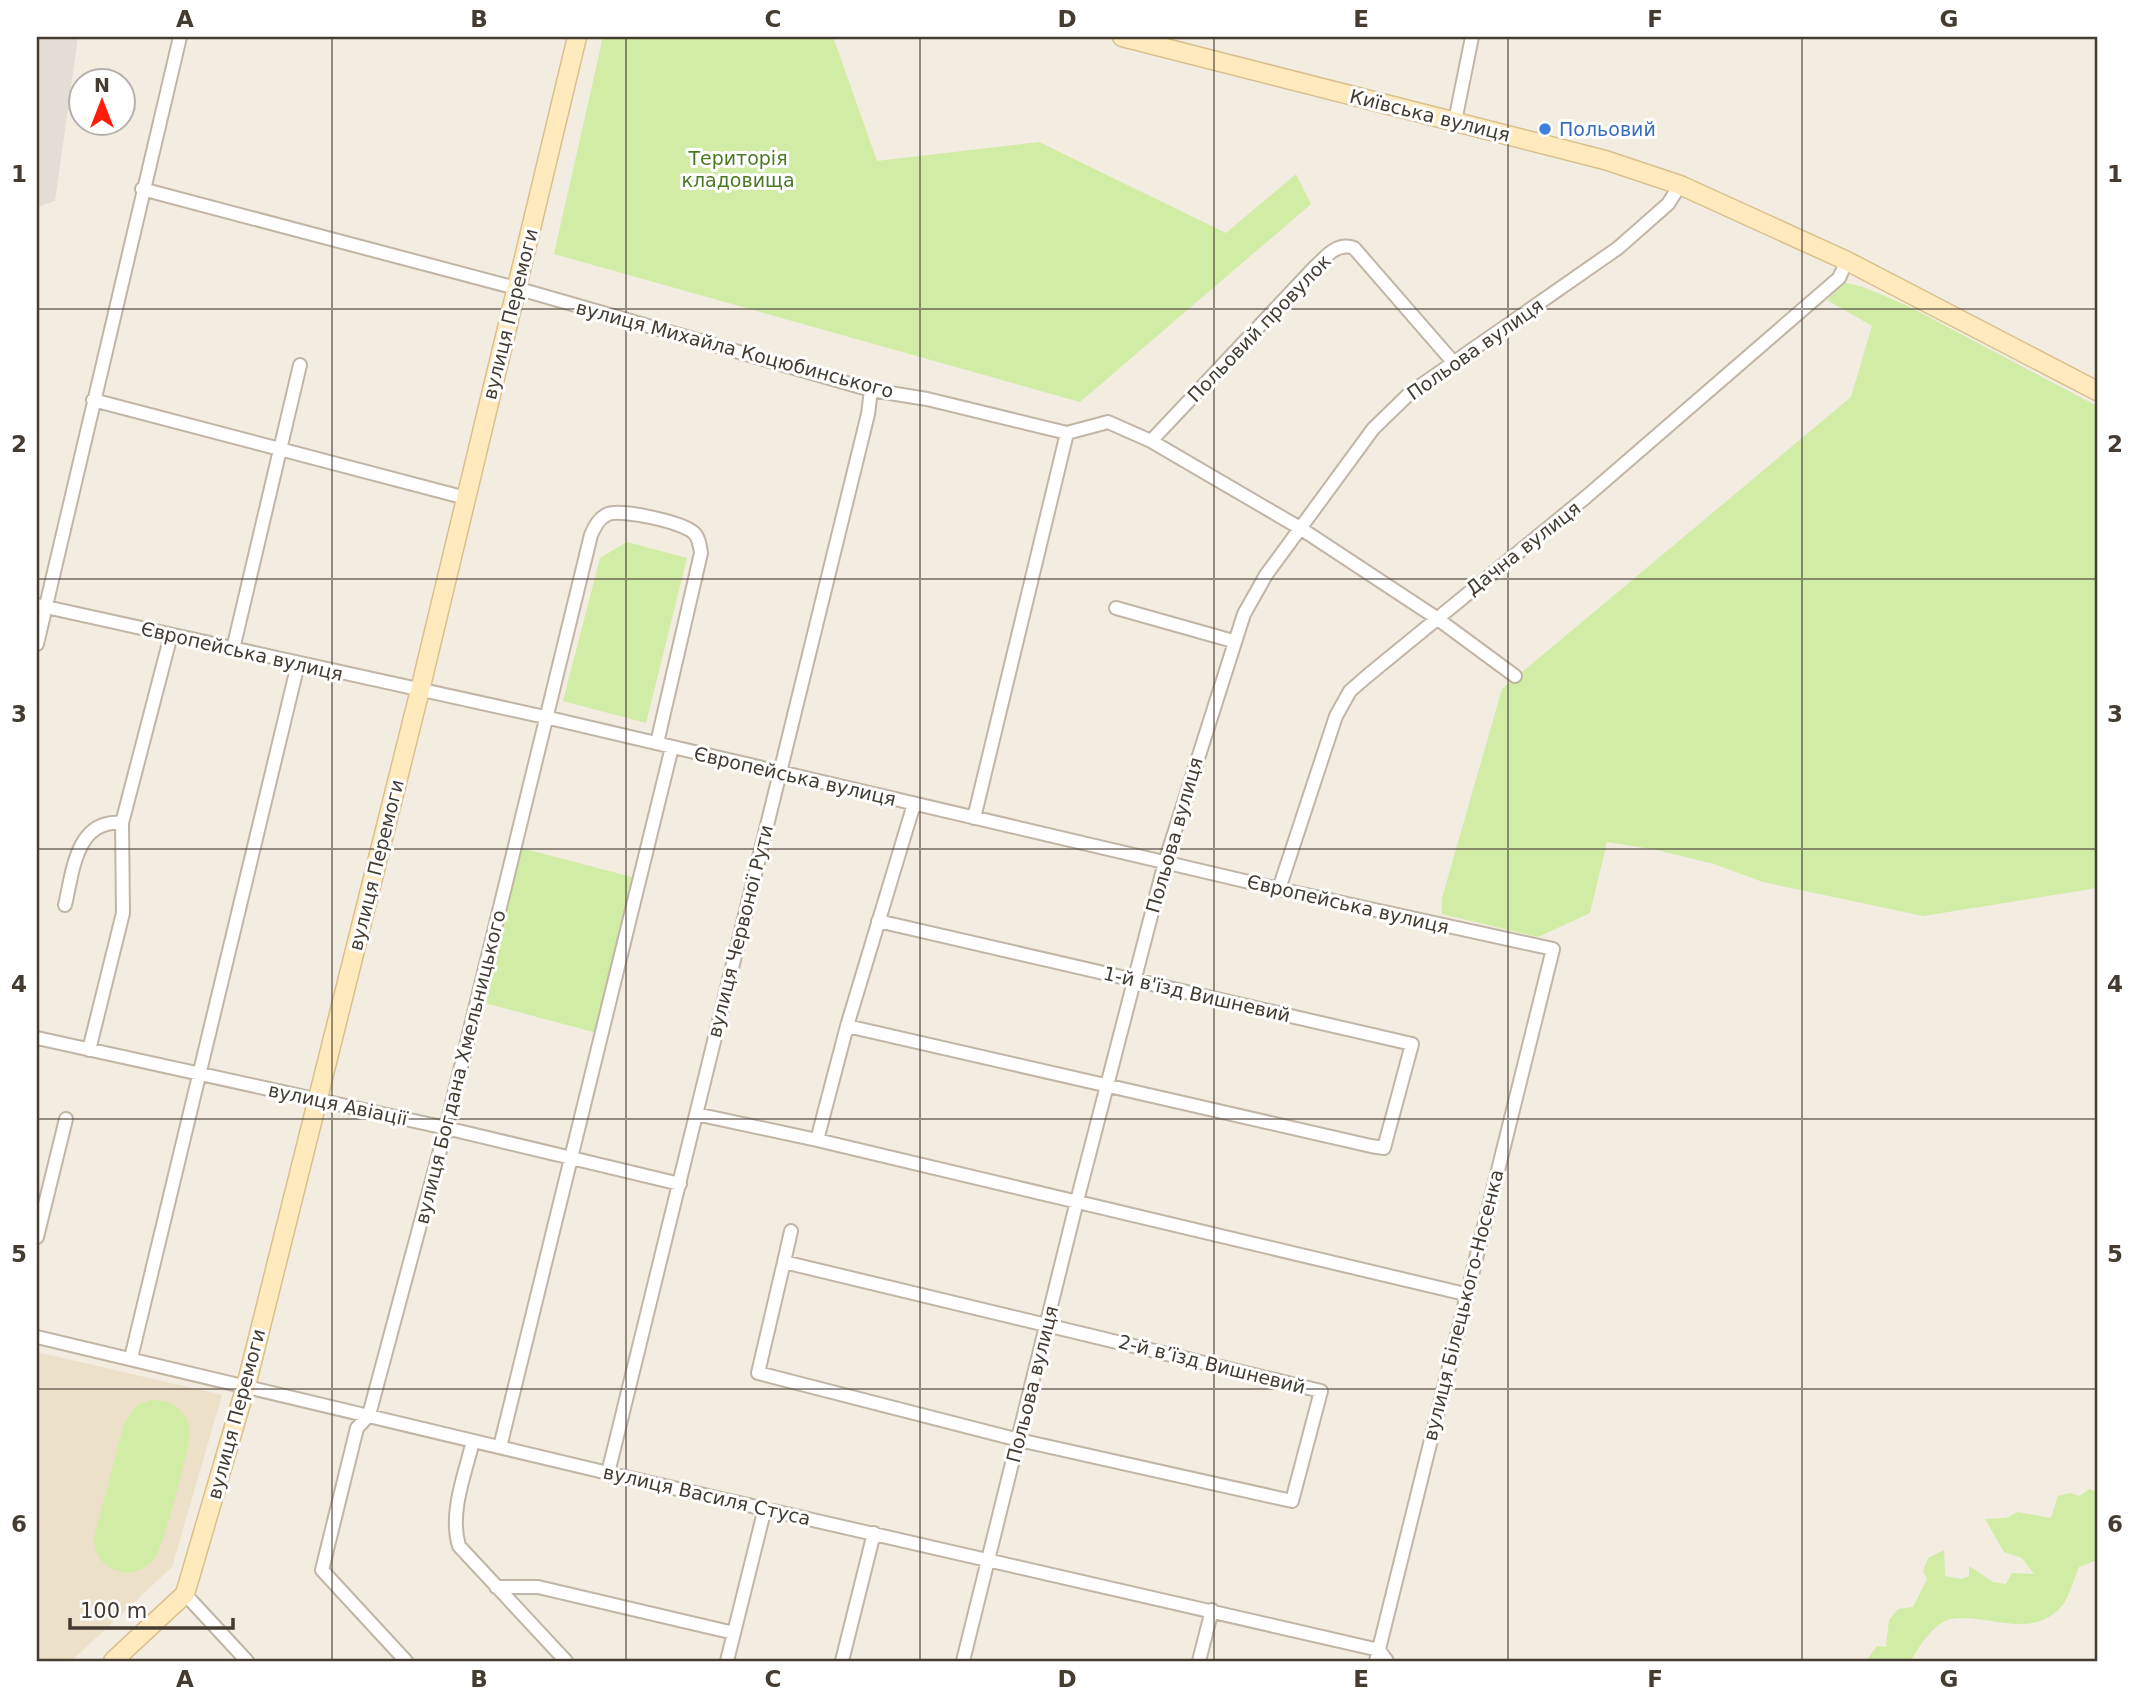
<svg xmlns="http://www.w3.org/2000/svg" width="2134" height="1698" viewBox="0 0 2134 1698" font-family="'DejaVu Sans',sans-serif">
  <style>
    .industrial { fill: #e4ddd6 }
    .education { fill: #ede0c9 }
    .green { fill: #d1eca5 }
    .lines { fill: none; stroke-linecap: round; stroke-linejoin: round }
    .street-casing { stroke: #c1b5a6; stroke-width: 16 }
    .secondary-casing { stroke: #dac08d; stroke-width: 21 }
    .street { stroke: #fff; stroke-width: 12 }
    .secondary { stroke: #ffeabe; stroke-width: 18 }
    .grid { fill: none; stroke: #443b31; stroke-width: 2; stroke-opacity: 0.55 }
    .shop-dot { fill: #3f7fe0; stroke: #fff; stroke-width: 2.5 }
    .labels { text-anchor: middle; stroke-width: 6; stroke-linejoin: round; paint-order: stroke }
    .street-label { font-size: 19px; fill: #443b31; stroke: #fff }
    .shop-label { font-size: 19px; fill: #366cbe; stroke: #fff; text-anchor: start }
    .park-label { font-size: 19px; fill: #497a20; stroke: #fff }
    .neatline { fill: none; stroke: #443b31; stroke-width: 2.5 }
    .grid-label { font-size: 23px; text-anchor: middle; font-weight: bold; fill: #443b31 }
  </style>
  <rect width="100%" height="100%" fill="#f2ece1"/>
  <path class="industrial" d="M37 37H78L55 201 37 207Z"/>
  <path class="education" d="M37 1352 222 1395 172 1567 71 1661H37Z"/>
  <path class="green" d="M603 37H833L877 161 1039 142 1226 233 1296 174 1311 204 1080 402 554 254Z
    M1845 283C1867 286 1885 297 1906 305L2097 406V888L1923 916 1763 882 1714 864 1657 850 1607 842 1590 913 1538 937 1442 914V898L1502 689 1851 397 1872 326 1827 300Z
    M627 542 687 558 646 723 563 701 600 558Z
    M521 848 636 878 597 1033 481 1002Z
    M151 1400C173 1399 189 1412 190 1435 186 1456 165 1544 154 1559 144 1572 125 1577 111 1568 99 1562 94 1550 94 1537L124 1423 137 1405Z
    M2090 1489 2097 1492V1560L2079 1567C2073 1580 2070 1596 2061 1607 2030 1641 1988 1613 1951 1619 1935 1622 1918 1647 1911 1661H1866L1877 1646 1886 1647 1889 1620 1898 1609 1913 1607 1927 1579 1923 1571 1928 1558 1944 1550 1945 1576 1962 1579 1969 1576V1566L1993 1582 2006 1584 2012 1573 2034 1574 2022 1558 2004 1552 1985 1519 2006 1518 2018 1512 2051 1518 2058 1496 2070 1493 2079 1496Z"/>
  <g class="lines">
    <defs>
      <path id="street" d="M1455 121 1472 37
        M142 189 516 288 871 390 927 399 1067 433 1108 422 1151 441 1300 528 1435 617 1515 676
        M93 400 466 498
        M1151 441 1311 271C1324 259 1336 241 1354 248L1454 363
        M37 605 545 717 1279 889 1553 949 1376 1661
        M1116 608 1233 641
        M37 644 180 37
        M233 649 300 365
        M914 804 847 1026 817 1140 1465 1294
        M974 818 1067 433
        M1279 889 1336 716 1350 691 1366 677 1586 497 1839 278 1847 261
        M65 905C73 871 76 819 122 823
        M847 1026 1371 1146 1384 1148 1412 1044 878 921
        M37 1038 446 1128 680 1184
        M89 1050 123 913 122 823 171 635
        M696 1114 817 1140
        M37 1237 66 1119
        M784 1262 1321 1391 1292 1501 1019 1440 758 1373Z
        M784 1262 791 1231
        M37 1337 608 1473 1379 1650 1387 1661
        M131 1358 298 664
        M473 1441C465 1474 449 1513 459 1546L566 1661
        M500 1447 672 747
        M608 1473 868 414 871 390
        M496 1587H538L734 1633
        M185 1594 247 1661
        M406 1661 322 1570 357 1428 369 1415 446 1128 591 535C595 526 599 518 608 514 622 509 683 522 694 533 699 538 700 546 701 553L657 743
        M727 1661 765 1508
        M842 1661 874 1533
        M963 1661 1077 1201 1165 862 1244 614 1266 575 1373 429 1410 393 1618 248 1668 204 1680 185
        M1199 1661 1212 1610"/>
      <path id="secondary" d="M1122 37 1605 160 1680 185 1847 261 2097 391
        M113 1661 185 1594 246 1386 420 690 577 37"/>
    </defs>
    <use href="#street" class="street-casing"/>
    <use href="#secondary" class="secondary-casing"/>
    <use href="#street" class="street"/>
    <use href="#secondary" class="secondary"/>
  </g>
  <path class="grid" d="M332 37V1661M626 37V1661M920 37V1661M1214 37V1661M1508 37V1661M1802 37V1661M37 309H2097M37 579H2097M37 849H2097M37 1119H2097M37 1389H2097"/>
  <circle class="shop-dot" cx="1545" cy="129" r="7"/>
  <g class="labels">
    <g class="street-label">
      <text transform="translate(1430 115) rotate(14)" y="7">Київська вулиця</text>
      <text transform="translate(510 314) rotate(-76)" y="7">вулиця Перемоги</text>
      <text transform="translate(1259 328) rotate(-46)" y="7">Польовий провулок</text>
      <text transform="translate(735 349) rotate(15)" y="7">вулиця Михайла Коцюбинського</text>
      <text transform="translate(1475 349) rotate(-35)" y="7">Польова вулиця</text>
      <text transform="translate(1523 548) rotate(-38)" y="7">Дачна вулиця</text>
      <text transform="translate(242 651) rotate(13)" y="7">Європейська вулиця</text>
      <text transform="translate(795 776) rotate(13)" y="7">Європейська вулиця</text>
      <text transform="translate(1174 835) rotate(-74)" y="7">Польова вулиця</text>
      <text transform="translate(376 865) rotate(-76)" y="7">вулиця Перемоги</text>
      <text transform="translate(1348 904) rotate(13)" y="7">Європейська вулиця</text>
      <text transform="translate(740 931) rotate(-76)" y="7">вулиця Червоної Рути</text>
      <text transform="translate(1197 994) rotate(13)" y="7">1-й в'їзд Вишневий</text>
      <text transform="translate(460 1067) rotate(-76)" y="7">вулиця Богдана Хмельницького</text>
      <text transform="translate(338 1104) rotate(12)" y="7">вулиця Авіації</text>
      <text transform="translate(1463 1305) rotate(-76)" y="7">вулиця Білецького-Носенка</text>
      <text transform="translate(1212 1364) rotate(14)" y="7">2-й вʼїзд Вишневий</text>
      <text transform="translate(1032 1384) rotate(-76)" y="7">Польова вулиця</text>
      <text transform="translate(236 1414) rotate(-75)" y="7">вулиця Перемоги</text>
      <text transform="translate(707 1495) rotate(13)" y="7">вулиця Василя Стуса</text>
    </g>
    <g class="shop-label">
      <text x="1559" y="136">Польовий</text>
    </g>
    <g class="park-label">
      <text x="738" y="165">Територія<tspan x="738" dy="22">кладовища</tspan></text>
    </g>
  </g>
  <rect width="2134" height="1698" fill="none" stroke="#ffffff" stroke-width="77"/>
  <g transform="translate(102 102)"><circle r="33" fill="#ffffff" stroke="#b4b1ad" stroke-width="2"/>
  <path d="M0-5L12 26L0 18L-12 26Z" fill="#ff1c0b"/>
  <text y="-10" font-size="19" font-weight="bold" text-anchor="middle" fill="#443b31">N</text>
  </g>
  <path d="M70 1618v10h163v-10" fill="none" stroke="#443b31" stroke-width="3.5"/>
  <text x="80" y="1618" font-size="21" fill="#443b31" stroke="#ffffff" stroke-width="5" paint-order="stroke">100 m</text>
  <rect x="38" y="38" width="2058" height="1622" class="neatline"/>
  <g class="grid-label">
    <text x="185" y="27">A</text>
    <text x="479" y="27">B</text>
    <text x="773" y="27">C</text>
    <text x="1067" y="27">D</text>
    <text x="1361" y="27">E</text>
    <text x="1655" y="27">F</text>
    <text x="1949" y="27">G</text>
    <text x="19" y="182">1</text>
    <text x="2115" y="182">1</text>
    <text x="19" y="452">2</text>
    <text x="2115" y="452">2</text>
    <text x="19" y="722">3</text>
    <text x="2115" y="722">3</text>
    <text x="19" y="992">4</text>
    <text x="2115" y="992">4</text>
    <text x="19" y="1262">5</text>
    <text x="2115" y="1262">5</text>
    <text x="19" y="1532">6</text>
    <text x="2115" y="1532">6</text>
    <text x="185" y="1687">A</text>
    <text x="479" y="1687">B</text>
    <text x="773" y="1687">C</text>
    <text x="1067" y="1687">D</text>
    <text x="1361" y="1687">E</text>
    <text x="1655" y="1687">F</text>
    <text x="1949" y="1687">G</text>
  </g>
</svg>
